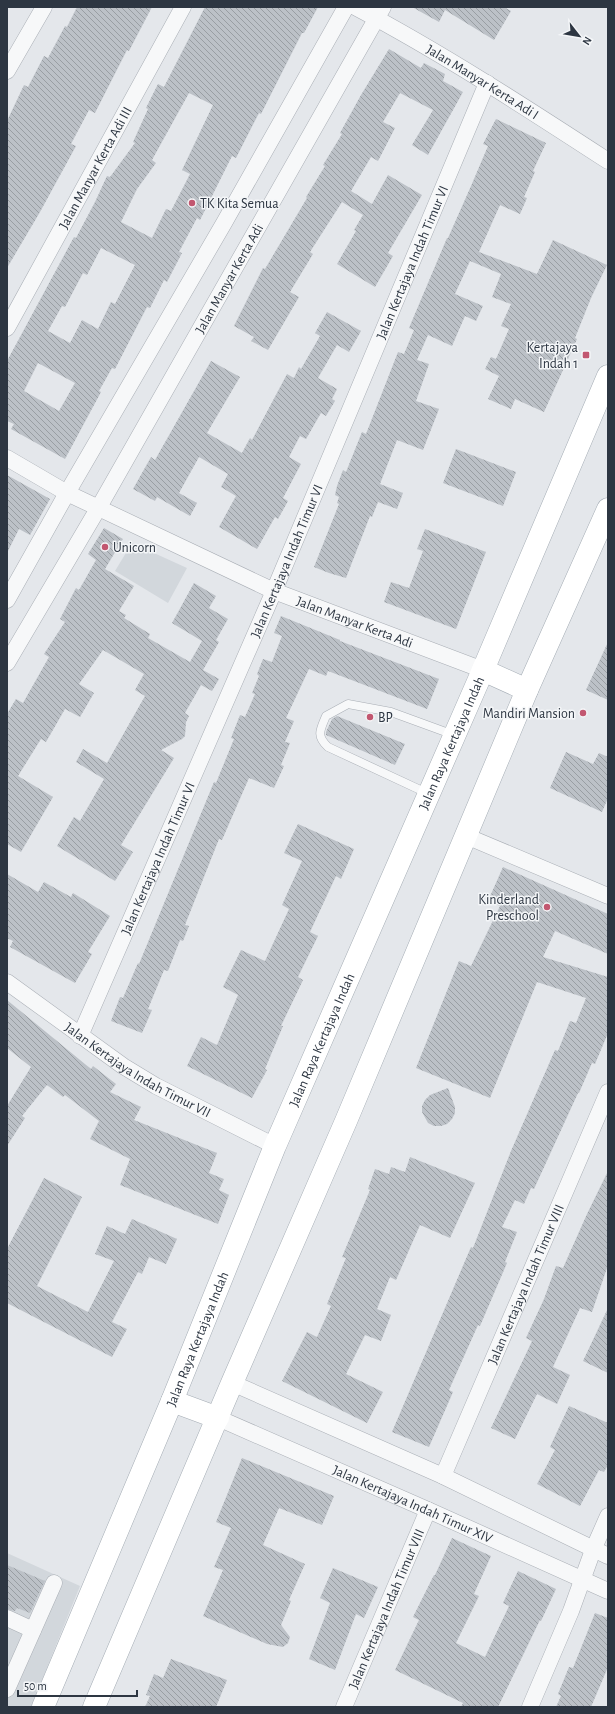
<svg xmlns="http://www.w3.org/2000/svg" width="615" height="1714" viewBox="0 0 615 1714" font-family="'Alegreya Sans',sans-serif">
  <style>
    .built { fill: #d2d7dc }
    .building { fill: url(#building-back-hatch); fill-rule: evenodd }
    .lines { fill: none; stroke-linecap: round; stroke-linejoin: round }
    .lane-casing { stroke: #a9aeb5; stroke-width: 9 }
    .street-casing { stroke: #a9aeb5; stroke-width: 17 }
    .primary-casing { stroke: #a5adb5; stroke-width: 23 }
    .lane { stroke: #f7f8f9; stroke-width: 8 }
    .street { stroke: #f7f8f9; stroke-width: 16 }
    .primary { stroke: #fff; stroke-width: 22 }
    .poi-dot { fill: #c25770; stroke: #f4f6f8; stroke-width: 1.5 }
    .labels { text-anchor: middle; stroke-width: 3; stroke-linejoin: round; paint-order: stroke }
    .street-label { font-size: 14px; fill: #2d3642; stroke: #f4f6f8 }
    .poi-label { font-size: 14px; fill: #2d3642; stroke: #f4f6f8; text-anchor: start }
  </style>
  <defs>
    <pattern id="building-back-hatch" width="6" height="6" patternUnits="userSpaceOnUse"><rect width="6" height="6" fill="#bcc1c7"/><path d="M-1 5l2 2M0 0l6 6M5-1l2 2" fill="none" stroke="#999ea3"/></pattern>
  </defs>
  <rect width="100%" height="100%" fill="#e4e7eb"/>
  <path class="built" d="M132 543 187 568 168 603 115 571Z
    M7 1553 80 1586 31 1707H7Z"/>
  <path class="building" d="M77 7H152L129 51 127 50 95 113 89 110 71 144 76 146 40 212 7 268V121L24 85 28 87 44 56 48 58 65 26 67 27Z
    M205 7H318L304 33H302L261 114 259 113 236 158 232 156 200 220 197 218 179 252 182 253 167 282 164 280 150 308 147 307 115 369 112 368 99 391 101 392 65 459 11 429 14 424 7 421V361L74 237 76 238 95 202 107 176 110 177 135 143 133 142 148 109 146 108 158 84 164 87ZM189 93 213 105 182 170 190 174 171 211 166 209 152 238 121 222 137 189 156 163 152 160ZM101 248 135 265 115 304 111 302 98 329 82 320 70 343 48 331 62 306 65 307 83 273 87 275ZM38 363 75 383 59 411 24 391Z
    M412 7H504L511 11 494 40 445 10 439 22Z
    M389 49 421 68 424 63 445 74 443 81 463 92 428 155 412 145 433 110 400 93 383 122 395 128 378 161 371 157 351 191 372 204 388 175 422 195 388 253 393 256 375 287 337 264 356 231 354 230 363 215 342 202 310 252 313 254 290 292 299 297 268 350 251 341 254 337 234 326 263 268 265 269 307 198 306 197 325 166 323 165 342 134 340 133 361 95Z
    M496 119 546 143 533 171 535 172 524 197 527 198 520 214 500 205 479 252 537 274 553 240 607 265 591 298 575 338 577 339 544 412 515 399 511 409 488 399 499 376 485 369 491 357 496 359 509 329 501 326 511 304 492 297 501 274 470 261 455 294 483 306 476 321 465 316 452 346 428 335 417 360 429 364 416 401 439 409 423 450 397 440 380 484 403 493 397 509 378 502 372 517 370 516 346 578 329 573 314 567 339 504 337 503 339 497 335 495 337 486 343 470 346 472 362 432 366 434 398 352 404 354 414 330 409 328 447 238H448L471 186 488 146 483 144Z
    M327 312 361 331 349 352 337 345 318 378 337 389 332 399 335 401 326 416 321 413 306 439 300 436 289 457 301 464 283 498 288 501 278 519 275 517 257 549 219 527 236 496 221 487 228 474 199 457 179 493 197 503 190 516 157 497 155 501 133 489 151 457 155 460 211 361 240 377 207 433 242 453 250 438 252 440 287 374 294 378 299 367 301 369 320 336 315 333Z
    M456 449 516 472 503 506 443 483Z
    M7 475 50 499 30 535 19 529 7 553Z
    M104 528 123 539 105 569 134 586 119 611 126 615 124 618 150 634 148 638 190 662 202 641 172 623 194 583 216 596 209 608 228 619 216 640 219 642 203 670 219 679 212 691 201 685 185 713 189 716 186 722 185 736 182 739 161 750 174 758 121 845 133 852 115 881 57 846 74 817 80 821 104 779 76 762 83 749 107 763 145 696 135 690 144 674 103 650 79 684 94 693 80 717 65 709 46 742 41 739 18 776 53 797 21 852 7 844V714L16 699 23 703 49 657 44 654 65 622 60 619 76 588 79 590 96 560 88 554Z
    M425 529 486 552 456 629 384 602 391 582 409 588 423 551 417 549Z
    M281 616 340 640V641L439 679 427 709 328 671 326 676 309 669 286 718 294 721 285 742 290 743 281 765 284 766 274 788 249 778 222 840 219 839 185 925 189 926 183 941 180 940 168 971 164 970 148 1009 152 1010 142 1033 111 1021 120 997 123 998 138 963 139 964 214 782 216 783 234 739 231 738 240 715 245 717 255 694 252 693 259 676 257 674 263 659 272 662 282 636 274 633Z
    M608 642V700L586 690Z
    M337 716 405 744 395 765 326 735V732L332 719Z
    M566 752 593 764 599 753 608 757V798L602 812 550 788Z
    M298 824 354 849 341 879 336 876 310 932 318 936 298 977 303 980 281 1026H283L265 1069 267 1070 252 1098 187 1066 201 1037 217 1045 238 995 223 987 241 950 265 961 289 909 282 905 302 861 284 853Z
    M503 867 608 914V954L555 931 543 957 608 977V1033L595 1064 592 1063 579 1093H578L534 1189 531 1188 524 1204 515 1200 502 1227 517 1232 505 1262 507 1263 480 1326 478 1325 449 1390 453 1392 429 1447 392 1432 471 1247 473 1248 511 1151 555 1050 558 1051 570 1021 576 1023 586 998 537 982 490 1098 416 1068 459 961 471 966 500 906 488 901Z
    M7 874 38 892 44 882 71 897 73 893 110 916 88 952 92 954 75 983 10 947 13 941 7 938Z
    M7 1000 91 1069 93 1066 116 1084 110 1092 141 1107 134 1120 217 1153 209 1173 224 1179 219 1190 229 1195 218 1224 120 1185 130 1159 90 1139 99 1121 65 1095 63 1097 47 1085 22 1116 25 1118 7 1146V1106L31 1067 7 1048Z
    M448 1088 455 1107V1113L452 1119 447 1124 441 1126H434L428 1123 422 1112V1106L425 1100 430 1095Z
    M410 1157 475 1183 450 1238 420 1225 396 1280 390 1277 377 1309 391 1315 381 1341 365 1335 346 1374 383 1392 367 1423 282 1381 307 1332 317 1337 331 1306 327 1304 346 1258 342 1257 370 1190 368 1189 375 1169 389 1174 391 1167 405 1172Z
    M608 1171V1265L592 1312 580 1308 553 1367 570 1375 557 1404 537 1394 515 1439 491 1428 532 1341 526 1338 544 1299 556 1266 563 1268 587 1214Z
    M44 1178 82 1197 37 1286 88 1312 114 1261 95 1254 107 1226 125 1234 132 1219 177 1239 166 1264 149 1257 142 1274 138 1272 112 1322 127 1329 112 1357 7 1303V1249Z
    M608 1308V1373L583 1361Z
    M569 1406 608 1423V1465L604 1472 599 1470 580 1506 537 1484 555 1450 550 1447Z
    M242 1458 334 1496 322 1525 279 1508 263 1545 305 1564 289 1600 291 1601 281 1625 290 1637 288 1643 283 1647 267 1644 203 1616 223 1570 214 1567 231 1528 216 1522Z
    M452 1538 491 1556 474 1594 479 1596 456 1643 485 1657 509 1606 503 1603 518 1571 556 1589 541 1621 540 1620 498 1707H461L463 1703 395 1670 419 1620 413 1617 434 1575H435Z
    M7 1565 45 1581 30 1613 17 1608 15 1611 7 1609Z
    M333 1568 378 1587 364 1618 356 1614 335 1670 309 1659 330 1603 320 1598Z
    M595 1613 608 1618V1667L591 1707H556L561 1696 558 1694 569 1667 573 1668Z
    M171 1659 227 1680 216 1707H145L150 1696 146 1695 154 1674 163 1678Z"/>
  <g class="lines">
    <defs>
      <path id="lane" d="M429 794 328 747C316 736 320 730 326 716L348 704 391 712 454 735"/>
      <g id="street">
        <path id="s1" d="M355 7C442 53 525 107 608 161"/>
        <path d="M7 71 44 7"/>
        <path id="s2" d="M7 328 183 7"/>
        <path id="s3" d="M7 458 67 493 274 591 483 670"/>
        <path d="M7 600 67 493 224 223 346 7"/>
        <path id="s4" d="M7 663 99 507 383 7"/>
        <path d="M466 836 608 896"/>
        <path id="s5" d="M7 982 123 1066 156 1086 275 1146"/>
        <path id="s6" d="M80 1036 274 591 487 83"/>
        <path d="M232 1383 443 1476 608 1556"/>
        <path id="s7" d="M218 1418 428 1510 608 1591"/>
        <path id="s8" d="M443 1476 608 1092"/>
        <path d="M7 1618 33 1630"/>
        <path d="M7 1689 54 1583"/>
        <path id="s9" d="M344 1707 428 1510"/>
        <path d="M530 1707 571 1611 593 1550 608 1516"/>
      </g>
      <g id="primary">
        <path d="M483 670 527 690"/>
        <path d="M172 1401 218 1418"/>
        <path id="s10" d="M43 1707 172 1401 275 1146 480 677 608 376"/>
        <path d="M94 1707 232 1383 346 1121 527 690 608 509"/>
      </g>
    </defs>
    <use href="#lane" class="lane-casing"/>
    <use href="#street" class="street-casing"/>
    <use href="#primary" class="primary-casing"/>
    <use href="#lane" class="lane"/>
    <use href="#street" class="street"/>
    <use href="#primary" class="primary"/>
  </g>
  <g class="poi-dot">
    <circle cx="192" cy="203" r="4"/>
    <rect x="582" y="351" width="8" height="8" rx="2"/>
    <circle cx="105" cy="547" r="4"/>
    <circle cx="583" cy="713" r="4"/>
    <circle cx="370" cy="717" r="4"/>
    <circle cx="547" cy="907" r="4"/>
  </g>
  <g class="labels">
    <g class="street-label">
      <text dy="5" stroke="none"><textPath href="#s1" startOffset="148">Jalan Manyar Kerta Adi I</textPath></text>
      <text dy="5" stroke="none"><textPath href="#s2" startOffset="183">Jalan Manyar Kerta Adi III</textPath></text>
      <text dy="5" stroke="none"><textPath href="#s6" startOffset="842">Jalan Kertajaya Indah Timur VI</textPath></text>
      <text dy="5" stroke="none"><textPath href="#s4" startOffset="444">Jalan Manyar Kerta Adi</textPath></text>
      <text dy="5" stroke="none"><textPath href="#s6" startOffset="518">Jalan Kertajaya Indah Timur VI</textPath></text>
      <text dy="5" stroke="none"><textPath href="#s3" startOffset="385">Jalan Manyar Kerta Adi</textPath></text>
      <text dy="5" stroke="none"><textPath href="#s10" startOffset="1047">Jalan Raya Kertajaya Indah</textPath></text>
      <text dy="5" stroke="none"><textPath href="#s6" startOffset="194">Jalan Kertajaya Indah Timur VI</textPath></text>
      <text dy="5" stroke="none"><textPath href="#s10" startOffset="723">Jalan Raya Kertajaya Indah</textPath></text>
      <text dy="5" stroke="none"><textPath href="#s5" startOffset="158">Jalan Kertajaya Indah Timur VII</textPath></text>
      <text dy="5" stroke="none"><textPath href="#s8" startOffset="209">Jalan Kertajaya Indah Timur VIII</textPath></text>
      <text dy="5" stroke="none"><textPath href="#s10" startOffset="399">Jalan Raya Kertajaya Indah</textPath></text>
      <text dy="5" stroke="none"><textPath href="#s7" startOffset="213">Jalan Kertajaya Indah Timur XIV</textPath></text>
      <text dy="5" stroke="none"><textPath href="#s9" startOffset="107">Jalan Kertajaya Indah Timur VIII</textPath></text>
    </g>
    <g class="poi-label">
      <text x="200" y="208">TK Kita Semua</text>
      <text x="578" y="352" text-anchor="end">Kertajaya<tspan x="578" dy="16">Indah 1</tspan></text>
      <text x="113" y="552">Unicorn</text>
      <text x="575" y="718" text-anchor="end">Mandiri Mansion</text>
      <text x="378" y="722">BP</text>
      <text x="539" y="904" text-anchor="end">Kinderland<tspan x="539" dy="16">Preschool</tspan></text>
    </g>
  </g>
  <rect width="615" height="1714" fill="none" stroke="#2d3642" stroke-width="16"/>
  <g transform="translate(579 36) rotate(121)" stroke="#f4f6f8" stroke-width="3" paint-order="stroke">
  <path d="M0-3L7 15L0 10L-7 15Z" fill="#2d3642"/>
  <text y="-6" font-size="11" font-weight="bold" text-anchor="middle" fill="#2d3642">N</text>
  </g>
  <path d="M18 1690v6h119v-6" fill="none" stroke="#2d3642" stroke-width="2"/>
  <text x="24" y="1690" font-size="12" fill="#2d3642" stroke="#f4f6f8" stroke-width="3" paint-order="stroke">50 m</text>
</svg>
